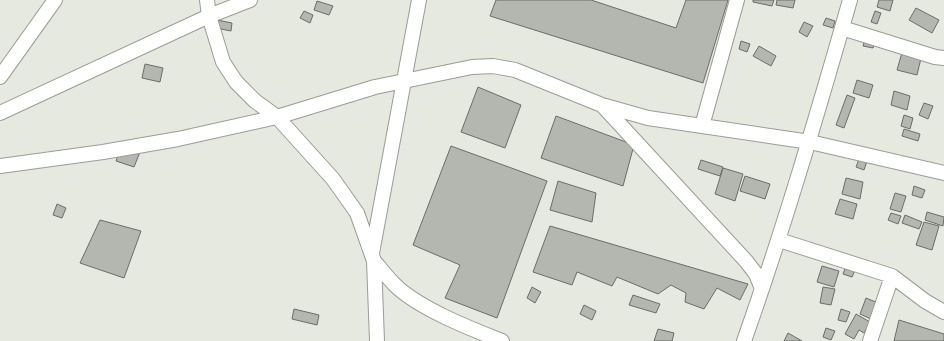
<svg xmlns="http://www.w3.org/2000/svg" width="944" height="341" viewBox="0 0 944 341" font-family="Overpass,sans-serif">
  <style>
    .building { fill: #b4b7af; stroke: #6b6d66 }
    .lines { fill: none; stroke-linecap: round; stroke-linejoin: round }
    .minor-casing { stroke: #9a9d95; stroke-width: 16 }
    .minor { stroke: #fff; stroke-width: 14 }
  </style>
  <rect width="100%" height="100%" fill="#e6e9e0"/>
  <path class="building" d="M496 0H591L676 28 686 0H728L703 83 490 16Z
    M753 0H774L772 6 753 2Z
    M777 0H795L793 8 776 5Z
    M879 0H893L890 11 877 7Z
    M317 1 333 6 329 15 314 10Z
    M916 8 939 20 932 33 909 20Z
    M304 11 313 15 310 23 300 18Z
    M875 11 881 13 877 24 871 22Z
    M826 18 835 21 833 28 823 25Z
    M212 19 232 23 231 31 211 27Z
    M804 22 813 26 807 37 799 32Z
    M866 36 876 39 873 48 863 46Z
    M741 41 750 44 747 52 739 49Z
    M759 46 776 56 771 66 753 56Z
    M903 49 922 54 917 75 897 70Z
    M145 64 163 68 160 82 142 78Z
    M857 80 873 85 869 98 853 93Z
    M478 87 521 105 505 148 461 132Z
    M894 91 910 96 907 110 891 105Z
    M847 95 855 98 844 128 836 125Z
    M924 103 933 106 928 119 919 115Z
    M904 115 913 118 910 129 901 126Z
    M556 116 634 145 623 186 541 158Z
    M904 129 920 134 918 141 902 136Z
    M122 145 140 152 134 167 116 161Z
    M451 146 547 181 497 318 445 298 460 265 413 245Z
    M859 159 867 161 864 170 856 167Z
    M701 160 723 167 720 176 698 169Z
    M723 168 743 174 735 201 715 194Z
    M745 176 770 184 765 199 740 191Z
    M846 178 863 182 860 199 842 194Z
    M558 181 596 193 592 222 550 210Z
    M914 186 925 190 922 198 912 195Z
    M895 193 906 196 901 212 890 209Z
    M840 199 857 204 853 219 835 214Z
    M57 204 66 208 62 218 53 215Z
    M927 212 944 217 943 226 925 220Z
    M891 213 901 216 898 224 888 220Z
    M905 215 922 222 919 229 902 223Z
    M100 220 141 231 124 278 80 263Z
    M924 222 939 226 932 250 916 245Z
    M550 226 748 284 740 300 717 288 704 309 685 302 686 293 671 285 658 294 617 277 612 286 577 272 572 285 533 272Z
    M822 266 839 271 834 287 817 282Z
    M846 266 855 270 852 277 843 274Z
    M532 287 541 292 535 303 527 298Z
    M823 287 835 289 831 305 820 303Z
    M633 295 660 304 656 313 629 305Z
    M866 298 878 303 871 319 860 314Z
    M584 305 596 311 592 320 580 314Z
    M294 309 319 315 317 325 292 319Z
    M841 309 850 312 846 322 838 320Z
    M856 314 870 322 864 333 859 330 854 339 845 334Z
    M899 320 944 334V341H894Z
    M826 328 835 331 831 340 823 337Z
    M658 329 674 333 672 341H654Z
    M788 333 802 341H784Z"/>
  <g class="lines">
    <defs>
      <path id="minor" d="M207 0 209 16 223 62 236 82 255 101 277 117 333 179 357 213 374 261 377 341
        M842 28 935 57 944 58
        M0 77 55 0
        M602 105 746 261 756 274 762 289
        M0 113 209 16 250 0
        M702 126 737 0
        M0 166 103 152 178 139 277 117 375 87 472 67 493 66 515 70 602 105 648 118 810 142 944 173
        M779 240 892 276 925 301 944 312
        M372 253 419 0
        M374 261C381 269 387 277 395 285 418 308 471 329 502 341
        M744 341C784 228 817 115 850 0
        M870 341 892 276"/>
    </defs>
    <use href="#minor" class="minor-casing"/>
    <use href="#minor" class="minor"/>
  </g>
</svg>
